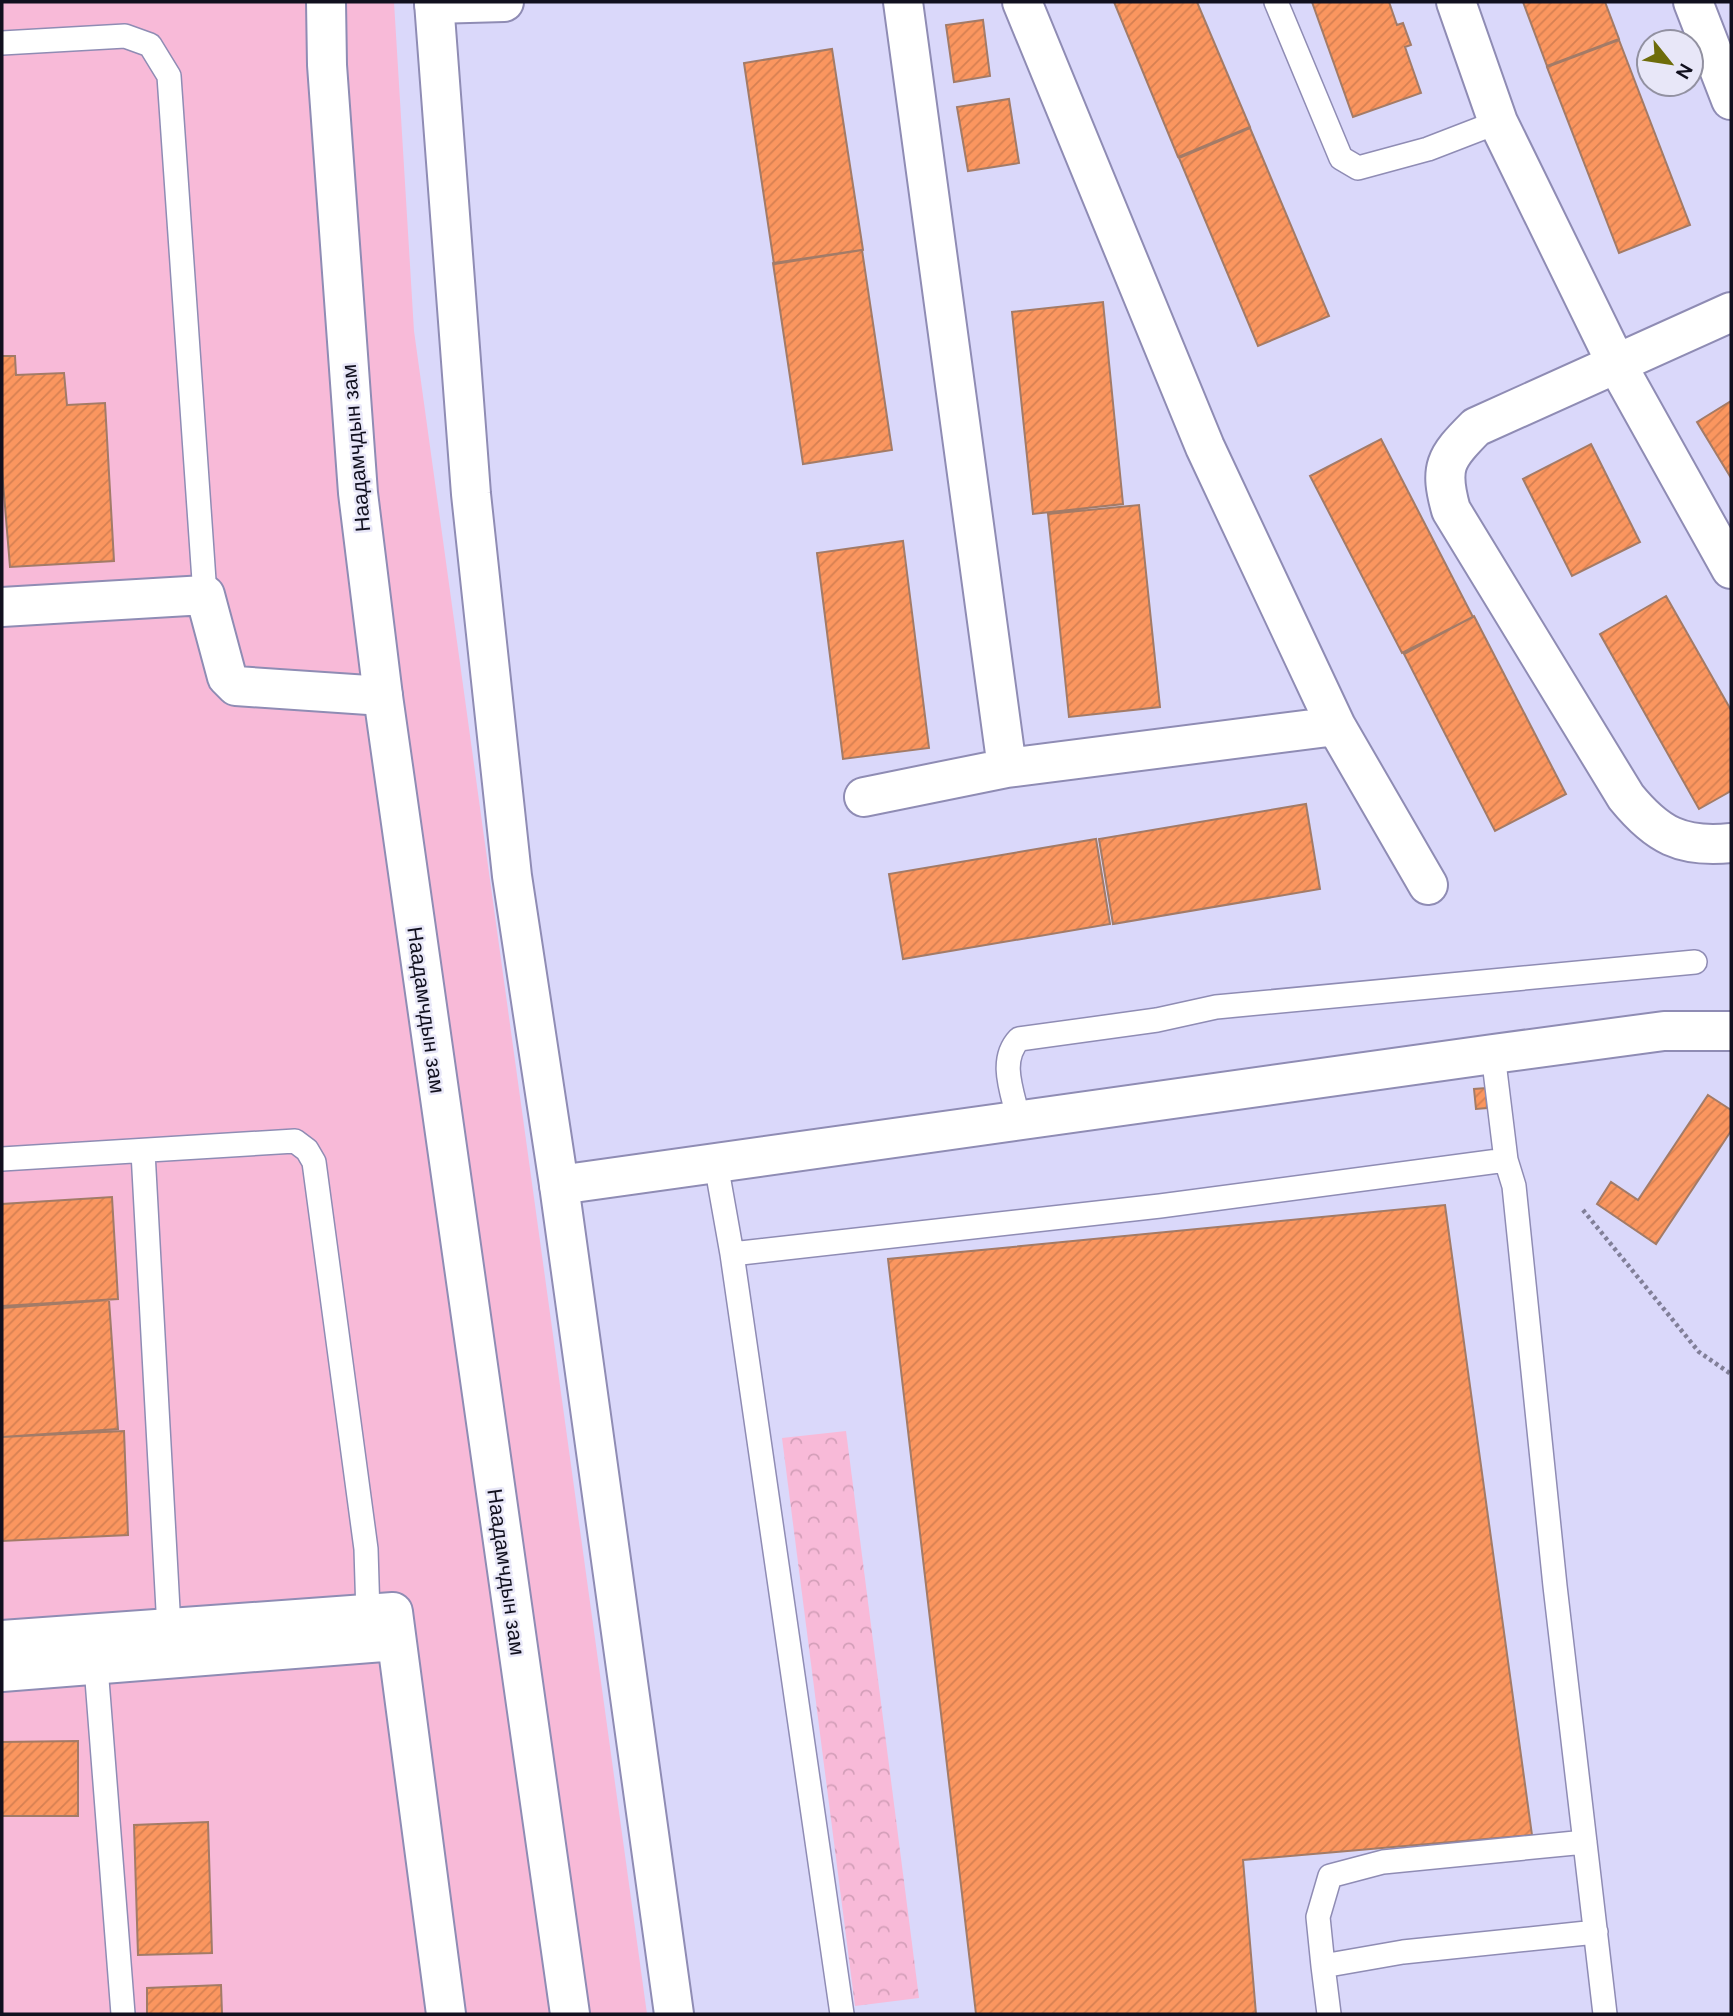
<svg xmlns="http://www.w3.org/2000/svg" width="1733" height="2016" viewBox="0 0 1733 2016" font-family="'DM Sans',sans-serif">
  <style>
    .green { fill: #f8bad8 }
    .forest { fill: url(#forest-crowns) }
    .building { fill: url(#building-hatch); stroke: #a37b67; stroke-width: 2 }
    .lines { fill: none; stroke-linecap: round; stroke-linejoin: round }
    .lane-casing { stroke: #8f8cb4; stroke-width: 26 }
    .street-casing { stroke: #8f8cb4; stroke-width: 42 }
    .highway-casing { stroke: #8f8cb4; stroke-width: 42 }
    .path { stroke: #817f98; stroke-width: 4.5; stroke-dasharray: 3.5 3.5; stroke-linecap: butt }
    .lane { stroke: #fff; stroke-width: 23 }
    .street { stroke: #fff; stroke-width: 38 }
    .highway { stroke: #fff; stroke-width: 38 }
    .labels { text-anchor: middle; stroke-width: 5; stroke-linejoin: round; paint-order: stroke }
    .street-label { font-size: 21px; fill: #11101e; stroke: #e8e7f8 }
  </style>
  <defs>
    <pattern id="forest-crowns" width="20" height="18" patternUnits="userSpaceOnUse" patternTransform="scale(1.75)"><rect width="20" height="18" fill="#f8bad8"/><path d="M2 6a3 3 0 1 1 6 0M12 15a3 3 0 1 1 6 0" fill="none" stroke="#d49fb9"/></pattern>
    <pattern id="building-hatch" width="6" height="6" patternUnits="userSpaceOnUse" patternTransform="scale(1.75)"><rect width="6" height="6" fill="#fb965f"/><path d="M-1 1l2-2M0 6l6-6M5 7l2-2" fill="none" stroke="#d68052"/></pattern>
  </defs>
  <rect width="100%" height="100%" fill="#dad8fa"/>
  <path class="green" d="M2 2H394L414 331 647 2014H2Z"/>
  <path class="forest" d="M846 1431 919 1998 855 2006 782 1438Z"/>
  <path class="building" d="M1114 2H1197L1250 127 1178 157Z
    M1312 2H1389L1397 25 1403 23 1411 45 1405 47 1421 93 1353 117Z
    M1523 2H1605L1619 39 1547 66Z
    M983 20 990 76 954 82 946 25Z
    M1619 40 1690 225 1619 253 1547 67Z
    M832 49 863 250 774 264 744 63Z
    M1009 99 1019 163 968 171 957 107Z
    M1250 128 1329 316 1258 346 1179 158Z
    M862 250 892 450 803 464 773 263Z
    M1103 302 1123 504 1033 514 1012 312Z
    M2 356H15L16 375 64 373 67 405 105 403 114 561 10 567 2 470Z
    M1731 401V478L1697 422Z
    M1381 439 1473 617 1402 653 1310 476Z
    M1591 444 1640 542 1572 576 1523 479Z
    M1139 505 1160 707 1069 717 1048 514Z
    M903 541 929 748 843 759 817 553Z
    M1666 596 1731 710V791L1699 809 1600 634Z
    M1474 616 1566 794 1495 831 1404 654Z
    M1306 804 1320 889 1113 924 1099 839Z
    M1096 839 1110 924 903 959 889 874Z
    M1486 1088 1487 1108 1476 1109 1474 1089Z
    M1708 1095 1731 1110V1131L1656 1244 1597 1204 1611 1182 1638 1200Z
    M112 1197 118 1299 2 1306V1204Z
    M1445 1205 1532 1835 1243 1860 1256 2014H976L888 1259Z
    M109 1300 118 1429 2 1437V1308Z
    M124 1431 128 1535 2 1541V1437Z
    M78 1741V1816H2V1742Z
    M208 1822 212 1953 138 1955 134 1825Z
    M221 1985 222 2014H147V1988Z"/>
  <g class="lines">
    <defs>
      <path id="lane" d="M1276 2 1341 158 1358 168 1428 149 1498 122
        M2 43 125 36 150 45 169 76 205 595
        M1493 1054 1506 1160 1514 1186 1555 1586 1605 2014
        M1019 1121C1013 1093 998 1061 1019 1039L1157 1020 1216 1007 1695 962
        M143 1152 169 1628
        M2 1159 295 1141 307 1150 314 1162 366 1549 368 1615
        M716 1164 732 1254 842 2014
        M732 1254 1160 1206 1506 1160
        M95 1654 123 2014
        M1323 1966 1318 1917 1330 1876 1383 1862 1585 1842
        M1329 2014 1323 1966 1403 1952 1596 1932"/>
      <path id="street" d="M903 2 1007 768
        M1022 2 1205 447 1336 726 1428 885
        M1456 2 1498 122 1616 363 1731 569
        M1693 2 1731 100
        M434 4 504 2
        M1731 312 1476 427C1445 458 1439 467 1451 510L1626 797C1657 835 1681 848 1731 843
        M2 607 205 595 227 677 236 686 383 696
        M864 797 1007 768 1336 726
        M559 1185 1493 1054 1664 1031H1731
        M2 1640 393 1612 446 2014
        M2 1672 396 1641"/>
      <path id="highway" d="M326 2 327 65 358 493 383 696 570 2014
        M434 2 471 494 512 876 559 1185 674 2014"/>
    </defs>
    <use href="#lane" class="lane-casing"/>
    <use href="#street" class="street-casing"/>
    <use href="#highway" class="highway-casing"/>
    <path class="path" d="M1583 1210 1699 1352 1731 1374"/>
    <use href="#lane" class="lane"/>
    <use href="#street" class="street"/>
    <use href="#highway" class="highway"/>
  </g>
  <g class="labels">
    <g class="street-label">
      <text transform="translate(356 448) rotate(-95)" y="7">Наадамчдын зам</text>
      <text transform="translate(426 1010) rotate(82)" y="7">Наадамчдын зам</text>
      <text transform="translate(506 1572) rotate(82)" y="7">Наадамчдын зам</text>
    </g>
  </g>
  <rect width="1733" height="2016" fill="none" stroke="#11101e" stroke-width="7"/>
  <g transform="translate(1670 63) rotate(120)"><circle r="33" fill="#e8e7f8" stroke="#9291a1" stroke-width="2"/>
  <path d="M0-5L12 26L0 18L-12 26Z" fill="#6e6c0a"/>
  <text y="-10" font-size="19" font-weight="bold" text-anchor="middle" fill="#11101e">N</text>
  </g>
</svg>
